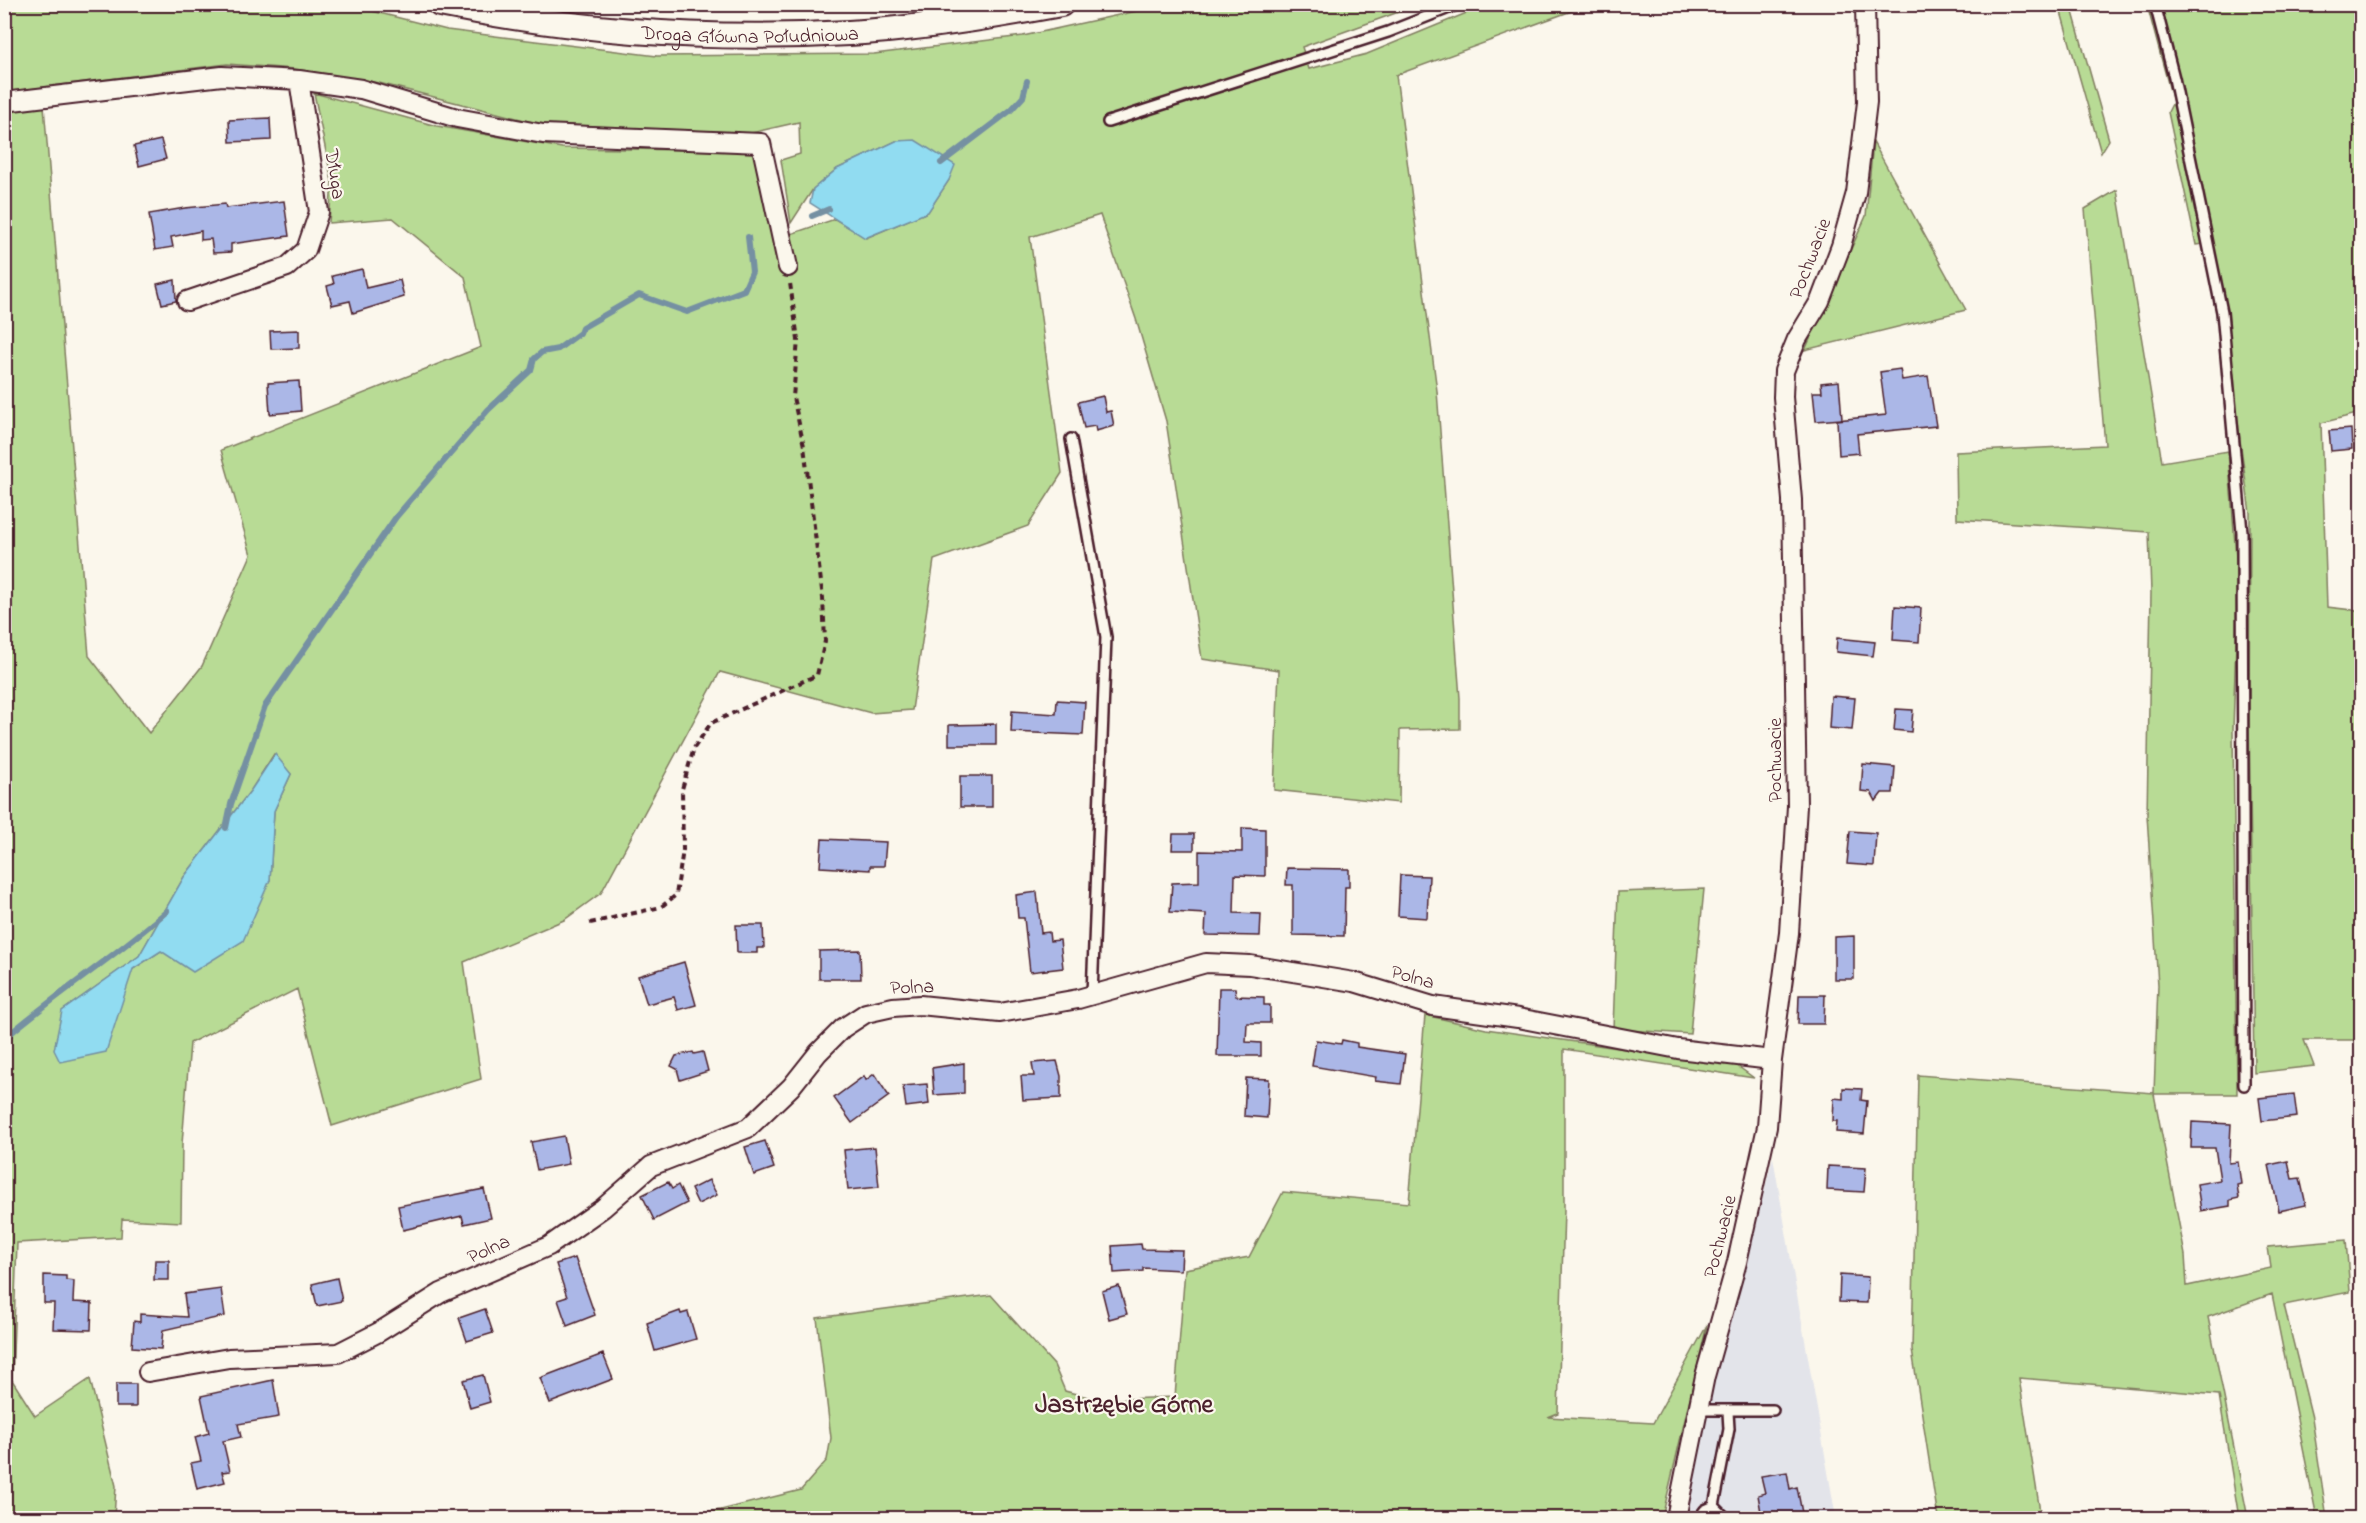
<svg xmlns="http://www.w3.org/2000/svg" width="2366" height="1523" viewBox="0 0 2366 1523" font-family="'Indie Flower',sans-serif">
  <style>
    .built { fill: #e3e4ea }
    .green { fill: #b8db95; stroke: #817d60; stroke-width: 1.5; fill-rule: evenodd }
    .water { fill: #91dcf1; stroke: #7590a2; stroke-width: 1.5 }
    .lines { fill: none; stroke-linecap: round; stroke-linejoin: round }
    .stream { stroke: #7590a2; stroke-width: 6 }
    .building { fill: #abb7e7; stroke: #4a1f2b; stroke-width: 1.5 }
    .lane-casing { stroke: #4a1f2b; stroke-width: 14 }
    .street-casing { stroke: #4a1f2b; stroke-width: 22 }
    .secondary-casing { stroke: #4a1f2b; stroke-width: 28 }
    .path { stroke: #4a1f2b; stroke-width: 4; stroke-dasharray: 6 4.5; stroke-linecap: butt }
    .lane { stroke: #fbf7ec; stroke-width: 9 }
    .street { stroke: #fbf7ec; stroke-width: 18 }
    .secondary { stroke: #fbf7ec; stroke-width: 24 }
    .labels { text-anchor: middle; stroke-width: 4.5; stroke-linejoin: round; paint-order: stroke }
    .street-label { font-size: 20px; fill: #4a1f2b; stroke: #fbf7ec }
    .district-label { font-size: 26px; font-weight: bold; fill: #4a1f2b; stroke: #fbf7ec }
  </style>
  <rect width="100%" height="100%" fill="#fbf7ec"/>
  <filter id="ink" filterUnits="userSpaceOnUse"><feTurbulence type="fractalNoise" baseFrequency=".0167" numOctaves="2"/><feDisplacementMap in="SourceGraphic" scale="12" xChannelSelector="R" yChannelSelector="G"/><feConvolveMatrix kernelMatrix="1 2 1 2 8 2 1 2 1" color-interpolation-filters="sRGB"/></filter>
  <g filter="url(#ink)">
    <path class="built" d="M1773 1157 1836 1518H1687L1713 1388Z"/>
    <path class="green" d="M5 5H348L447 30 657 56 874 54 1023 36 1164 5H1418L1302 47 1309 69 1367 54 1486 5H1588L1396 75 1437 391 1460 698V729L1400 730 1399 803 1274 790 1279 670 1202 659 1166 421 1136 319 1100 215 1030 237 1062 473 1028 526 934 560 912 710 871 713 720 672 601 893 564 920 464 962 481 1079 332 1126 297 989 190 1043 182 1144 181 1222 122 1219 121 1237 17 1243 12 1380 35 1416 90 1379 116 1486 114 1518H5L4 111 44 106 89 656 149 733 202 666 251 555 221 450 481 347 465 277 393 218 329 223 332 181 314 93 437 126 562 148 755 151 776 239 835 219 866 238 928 212 949 180 896 141 837 169 813 189 791 223 781 160 800 154 799 122 751 133 540 124 379 83 295 69 227 64 5 92ZM274 754 291 774 274 811 270 880 133 969 62 1011 139 956 184 877 251 790Z
      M2059 5H2071L2109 140 2101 153Z
      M2147 5H2361V413L2321 423 2327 607 2361 611 2362 1040H2304L2314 1066 2254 1073 2249 717 2250 513 2213 243 2196 245 2168 112 2173 102Z
      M1873 142 1966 310 1805 350 1866 216Z
      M2117 190 2162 462 2228 451 2238 585 2233 729 2237 1094H2154L2185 1255 2187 1286 2271 1268 2268 1247 2346 1240 2350 1292 2284 1305 2312 1418 2327 1518H2317L2272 1294 2208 1317 2248 1518H2239L2219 1395 2019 1378 2041 1518H1938L1912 1350 1918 1075 2154 1093 2158 985 2147 815 2151 593 2149 532 1957 519 1956 452 2105 445 2085 209Z
      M1704 889 1690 1034 1613 1029 1618 892Z
      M1425 1015 1486 1029 1736 1065 1754 1078 1564 1049V1209L1558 1413 1548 1417 1653 1423 1707 1325 1662 1518H663L721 1510 801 1490 827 1460 831 1438 817 1318 991 1295 1054 1365 1065 1391 1099 1400 1175 1397 1185 1269 1249 1257 1283 1192 1409 1203Z"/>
    <path class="water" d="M915 140 955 165 949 180 928 212 865 238 810 203 813 189 837 169 896 141Z
      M275 754 291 774 274 811 270 880 243 941 193 972 161 951 133 969 106 1052 60 1062 54 1050 62 1011 139 956 184 877 251 790Z"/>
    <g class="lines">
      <path class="stream" d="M941 163 1011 110 1023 97 1027 81
        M812 216 829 209
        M226 828 231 804 265 706 396 517 488 410 531 370 534 359 542 352 558 349 580 333 582 328 639 295 687 312 744 290 752 272 748 237
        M4 1039C57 993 115 957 167 911"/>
    </g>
    <path class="building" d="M270 118 271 140 230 142 229 120Z
      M161 140 166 159 139 166 134 146Z
      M284 201 289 236 231 244V252L213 253 211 239 201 240V231L171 237 173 247 155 250 149 214 185 208 225 204 226 208Z
      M362 269 366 288 400 280 404 297 353 313 350 301 332 305 327 286 334 284 332 276Z
      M175 280 176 301 162 304 157 284Z
      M299 330V348L271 349 270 331Z
      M1900 369 1902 380 1928 376 1936 426 1857 434 1859 453 1839 455 1837 420 1886 415 1880 372Z
      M299 381 301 411 270 414 268 383Z
      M1839 381 1842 419 1816 421 1813 392H1822L1821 383Z
      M1103 396 1106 412 1111 411 1114 426 1096 431 1095 426 1084 428 1078 402Z
      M2351 429 2352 449 2331 451 2329 431Z
      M1895 606 1921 608 1919 642 1893 640Z
      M1837 638 1875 642 1873 656 1836 652Z
      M1831 696 1855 698 1852 730 1829 728Z
      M1057 700 1085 702 1083 735 1011 732 1012 711 1056 714Z
      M1896 709 1913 710 1911 732 1894 730Z
      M996 724V745H949V725Z
      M1863 764 1895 767 1893 793H1882L1876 801 1871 792 1861 791Z
      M960 776H992V807H960Z
      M1242 828 1265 829V876L1235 875 1234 913 1261 914 1260 936 1205 935 1206 914 1170 912 1172 883 1199 882V851L1242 852Z
      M1850 831 1876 833 1874 866 1847 864Z
      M1173 834H1194V850H1172Z
      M822 839 886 842 884 866H870V870L820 867Z
      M1287 868 1349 869V887H1345L1344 936 1293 935V885H1286Z
      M1400 875 1429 876 1427 918 1398 916Z
      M1037 892 1041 933 1049 932 1050 941 1060 940 1063 968 1030 972 1024 918H1018L1016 895Z
      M736 925H763L764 948H757V953H737Z
      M1854 936V979H1834V937Z
      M860 950 861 979H819V951Z
      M684 962 696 1005 678 1010 674 997 647 1004 638 976Z
      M1219 988H1235L1236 996 1264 997V1005H1270V1023H1247L1246 1042 1261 1043V1056H1217Z
      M1799 995H1825L1824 1024H1798Z
      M1316 1040 1341 1044 1342 1040 1357 1043V1047L1405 1054 1401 1084 1375 1081 1376 1077 1312 1066Z
      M693 1052 694 1054 703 1052 708 1071 680 1080 677 1069 671 1066 676 1056Z
      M1057 1061 1061 1076V1098L1023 1100 1021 1076H1034L1032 1063Z
      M964 1063V1093L934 1095 932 1068Z
      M874 1074 889 1096 852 1123 834 1098 864 1076 866 1080Z
      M1246 1078 1269 1079 1267 1118 1244 1116Z
      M927 1084 929 1104 906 1107 903 1086Z
      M1843 1088 1862 1089 1861 1100 1867 1101 1864 1134 1836 1132 1837 1121H1833L1834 1098 1843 1099Z
      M2294 1094 2297 1117 2262 1121 2259 1098Z
      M2192 1122 2231 1124 2229 1163 2238 1162 2241 1184 2237 1185 2239 1198 2230 1200V1206L2201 1211 2197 1184 2220 1180 2215 1148H2191Z
      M564 1136 569 1164 537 1170 531 1142Z
      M765 1141 774 1168 754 1175 745 1147Z
      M875 1147 879 1187 848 1190 844 1150Z
      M2288 1161 2292 1179 2300 1178 2306 1205 2279 1211 2269 1165Z
      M1828 1166 1866 1168 1864 1192 1827 1190Z
      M709 1180 717 1195 698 1204 691 1189Z
      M668 1182 672 1189 678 1185 687 1203 654 1220 642 1195Z
      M484 1189 491 1218 464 1224 462 1216 403 1230 398 1206Z
      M1141 1244 1142 1249 1182 1250 1181 1270 1143 1268V1271L1114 1273 1112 1246Z
      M575 1258 595 1315 567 1326 558 1300 567 1297 556 1264Z
      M155 1260H169V1280H154Z
      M44 1275 66 1276V1280L74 1281 73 1302 92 1303 91 1330 53 1329 54 1303H44Z
      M1840 1275 1868 1277 1867 1303 1839 1302Z
      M337 1278 342 1301 317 1306 312 1284Z
      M1119 1286 1127 1314 1109 1319 1102 1291Z
      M221 1289 225 1316 163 1330 161 1349 132 1347 134 1321 140 1322V1314L187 1317 184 1294Z
      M485 1309 493 1333 467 1341 459 1318Z
      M680 1311 681 1314 688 1312 696 1339 655 1351 647 1323Z
      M603 1354 613 1379 550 1403 540 1378Z
      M483 1375 490 1402 470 1408 463 1380Z
      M273 1380 279 1417 238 1424 241 1437 223 1441 230 1471 222 1472 225 1482 197 1489 191 1463 201 1461 195 1437 209 1433 201 1396Z
      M116 1384H136V1407H116Z
      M1787 1472 1790 1489 1797 1487 1803 1518H1762L1758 1495 1765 1493 1761 1476Z"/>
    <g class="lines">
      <defs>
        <path id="lane" d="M2155 4 2174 78 2222 312 2242 532 2244 1085
          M1108 122 1388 32 1459 4
          M1071 439 1106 637 1092 995
          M1698 1410H1773
          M1714 1506 1729 1429 1728 1412
          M1714 1506 1726 1518
          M1699 1518 1705 1510 1714 1506"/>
        <path id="street" d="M4 102 222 76 299 80 361 89 457 118 543 134 761 143 788 267
          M187 301 287 267 306 250 319 212 299 80
          M148 1372 229 1358 338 1353 379 1332 441 1293 549 1246 603 1208 651 1166 748 1128 791 1087 818 1053 843 1028 866 1013 893 1007 920 1005 1000 1013 1078 999 1206 963 1250 965 1354 982 1433 1006 1518 1018 1678 1049 1772 1060
          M1676 1518 1705 1376 1737 1262 1767 1127 1772 1060 1789 933 1797 806 1792 500 1783 397 1784 371 1797 339 1820 301 1841 246 1856 193 1867 102 1865 4"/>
        <g id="secondary">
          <path id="s1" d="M440 4C573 31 713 41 849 33 919 29 991 17 1061 4"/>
        </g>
      </defs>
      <use href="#lane" class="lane-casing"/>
      <use href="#street" class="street-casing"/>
      <use href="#secondary" class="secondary-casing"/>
      <path class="path" d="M590 923 661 907 676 895 683 850 682 789 694 748 711 723 817 675 825 641 823 598 804 446 793 397 798 340 790 283"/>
      <use href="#lane" class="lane"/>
      <use href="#street" class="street"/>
      <use href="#secondary" class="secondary"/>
    </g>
  </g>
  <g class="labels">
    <g class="street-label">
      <text dy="7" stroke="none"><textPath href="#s1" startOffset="312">Droga Główna Południowa</textPath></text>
      <text transform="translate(336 174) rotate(81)" y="7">Długa</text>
      <text transform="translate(1809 258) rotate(-69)" y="7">Pochwacie</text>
      <text transform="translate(1774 760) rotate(-90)" y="7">Pochwacie</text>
      <text transform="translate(1413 976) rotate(16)" y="7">Polna</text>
      <text transform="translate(912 986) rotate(-2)" y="7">Polna</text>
      <text transform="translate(1719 1236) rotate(-76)" y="7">Pochwacie</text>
      <text transform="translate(488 1248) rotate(-24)" y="7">Polna</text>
    </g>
    <g class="district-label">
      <text x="1124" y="1412">Jastrzębie Górne</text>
    </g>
  </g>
  <rect width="2366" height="1523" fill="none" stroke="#fbf7ec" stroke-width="24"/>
  <rect x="12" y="12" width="2342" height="1499" fill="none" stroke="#4a1f2b" stroke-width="2" filter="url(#ink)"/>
</svg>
